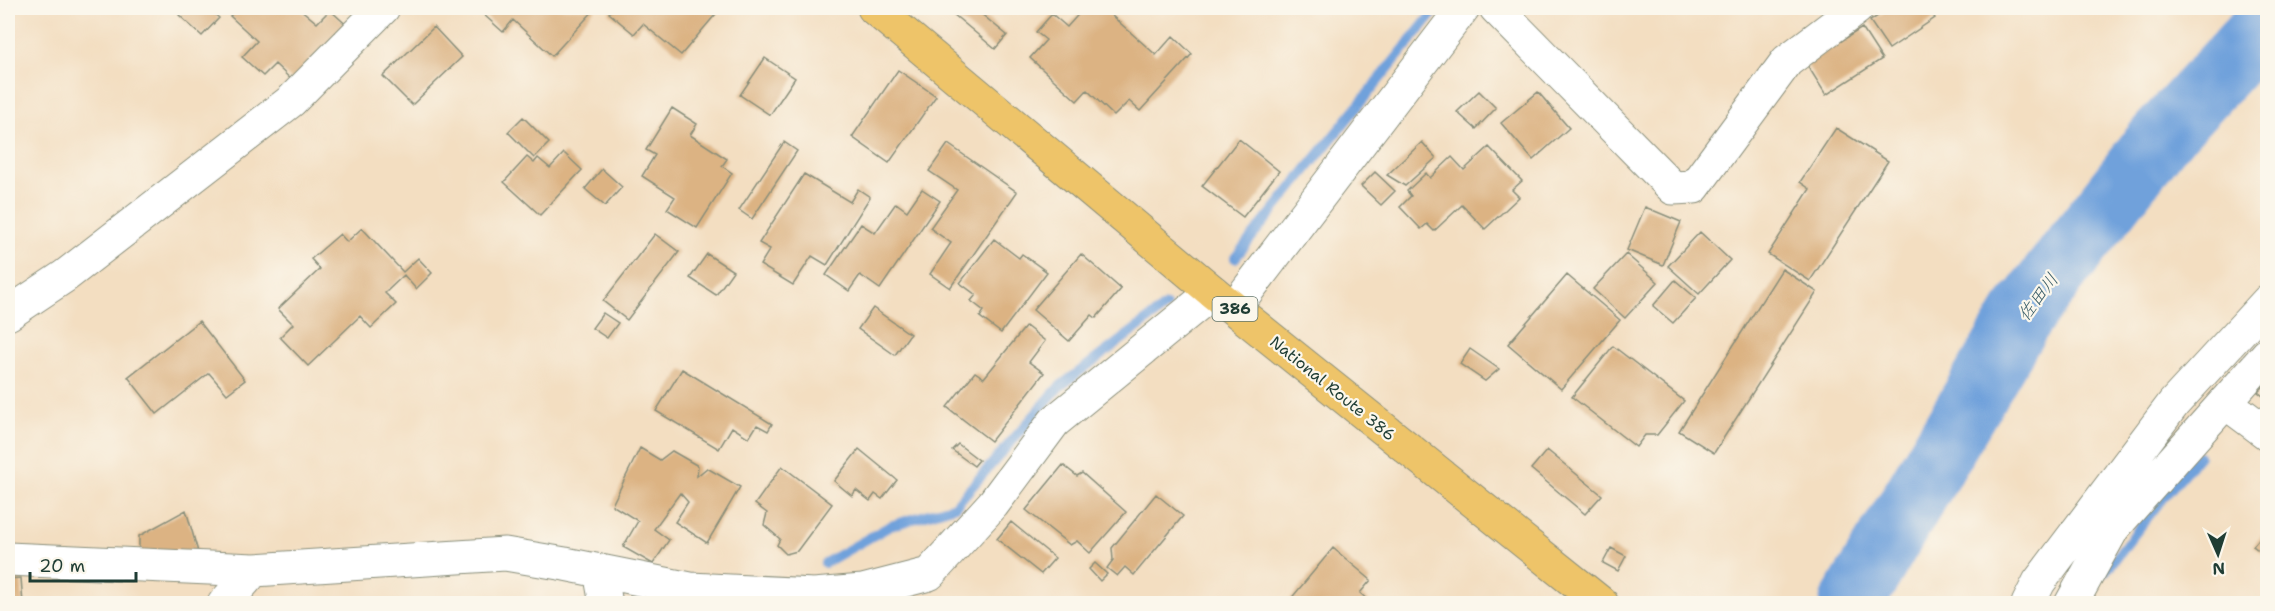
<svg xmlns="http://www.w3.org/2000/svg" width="2275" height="611" viewBox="0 0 2275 611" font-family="'Shantell Sans','Klee One',sans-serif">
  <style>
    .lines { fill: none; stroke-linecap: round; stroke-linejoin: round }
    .stream { stroke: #70a1db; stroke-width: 10 }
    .river { stroke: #70a1db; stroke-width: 64 }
    .building { fill: #dcb383 }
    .minor-casing { stroke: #898e7a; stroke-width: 35 }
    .highway-casing { stroke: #898e7a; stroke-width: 35 }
    .minor { stroke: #fff; stroke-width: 33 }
    .highway { stroke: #eec469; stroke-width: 33 }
    .labels { text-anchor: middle; stroke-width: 4.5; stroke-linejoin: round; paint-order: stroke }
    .shield { fill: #fbf7ec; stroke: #61756b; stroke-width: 1.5 }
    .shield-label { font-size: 15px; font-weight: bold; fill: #1f3d34 }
    .street-label { font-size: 16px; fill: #1f3d34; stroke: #fbf7ec }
    .water-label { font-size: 18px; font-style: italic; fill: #375b66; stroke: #fbf7ec }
  </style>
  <rect width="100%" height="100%" fill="#fbf7ec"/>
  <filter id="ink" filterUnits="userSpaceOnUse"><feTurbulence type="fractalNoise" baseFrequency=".0167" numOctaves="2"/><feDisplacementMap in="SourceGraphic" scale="12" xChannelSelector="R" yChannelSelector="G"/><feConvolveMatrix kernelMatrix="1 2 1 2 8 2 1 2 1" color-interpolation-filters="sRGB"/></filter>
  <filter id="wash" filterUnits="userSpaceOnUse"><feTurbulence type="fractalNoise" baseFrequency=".008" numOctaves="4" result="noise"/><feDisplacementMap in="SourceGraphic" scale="24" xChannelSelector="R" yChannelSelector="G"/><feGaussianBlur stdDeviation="1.35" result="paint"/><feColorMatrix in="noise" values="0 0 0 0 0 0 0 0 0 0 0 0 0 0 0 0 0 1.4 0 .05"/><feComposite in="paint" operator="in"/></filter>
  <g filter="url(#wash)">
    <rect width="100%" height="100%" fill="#f3dec1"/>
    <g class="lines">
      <path class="stream" d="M1235 258 1437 8
        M825 563 890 526 955 506 1059 387 1166 306
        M2105 572 2162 499 2199 456"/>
      <path class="river" d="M1851 604 2022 316 2159 139 2268 21"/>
    </g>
    <g id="blocks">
      <path class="building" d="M186 8H208L219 18 202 36 179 15Z
        M238 8H299L317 23 330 10 352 30 299 87 275 64 263 76 242 57 257 41 230 16Z
        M488 8H596L552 56 513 20 503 32 483 14Z
        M613 8H721L681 55 643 24 634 34 609 13Z
        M958 8H974L1007 35 995 49 953 14Z
        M1084 8H1103L1156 55 1173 36 1192 54 1140 111 1129 101 1114 116 1087 90 1077 101 1030 58 1046 40 1036 32 1052 14 1067 27Z
        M1890 8H1928L1935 18 1889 49 1870 21Z
        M434 27 462 57 412 105 383 76Z
        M1862 28 1882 59 1826 95 1806 63Z
        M765 58 795 78 770 115 740 95Z
        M898 70 936 96 889 163 852 137Z
        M1479 91 1496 108 1476 129 1457 112Z
        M1538 92 1569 128 1533 160 1501 123Z
        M672 108 697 124 690 135 727 159 722 166 732 173 697 228 667 209 675 197 642 176 655 155 646 150Z
        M523 117 549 143 534 158 508 132Z
        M1836 128 1888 161 1810 281 1768 254 1810 189 1800 182Z
        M1239 139 1279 171 1243 217 1202 186Z
        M784 142 797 151 752 219 739 210Z
        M1422 142 1436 158 1405 186 1387 175Z
        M948 144 1017 192 950 288 930 274 951 243 930 228 957 190 929 171Z
        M1489 147 1522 181 1512 190 1519 197 1485 229 1462 205 1434 231 1427 224 1421 229 1400 207 1411 196 1407 191 1426 173 1430 178 1452 157 1464 170Z
        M564 153 582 170 540 215 504 182 527 157 534 163 538 158 550 168Z
        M602 169 622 187 605 206 585 189Z
        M1375 172 1395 191 1381 205 1361 186Z
        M804 174 850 202 858 189 870 197 827 265 812 256 793 285 760 265 770 249 759 243Z
        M922 189 940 201 880 289 860 275 849 291 826 275 861 224 875 233 896 203 907 211Z
        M1645 207 1681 222 1663 265 1627 250Z
        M362 228 403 272 418 258 432 273 416 289 404 275 385 293 396 304 371 328 360 316 308 366 280 337 293 324 278 309 320 269 311 259 340 234 347 242Z
        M1700 232 1730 260 1699 294 1668 266Z
        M655 234 679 252 627 320 603 301Z
        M994 239 1019 258 1022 254 1047 272 1001 333 980 317 984 311 971 301 976 295 960 283Z
        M707 254 733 271 716 295 690 278Z
        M1081 254 1121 289 1096 318 1092 315 1069 341 1033 310Z
        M1626 254 1658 282 1625 318 1593 289Z
        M1782 269 1817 292 1714 453 1679 431Z
        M1567 275 1620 320 1561 389 1508 344Z
        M1675 280 1696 298 1673 323 1653 306Z
        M873 308 910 334 895 355 858 329Z
        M603 313 618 323 607 338 592 328Z
        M199 321 245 380 227 394 209 373 157 414 128 377Z
        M1026 326 1045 341 1029 362 1044 373 991 441 947 407 975 372 984 378Z
        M1613 346 1684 401 1657 435H1645L1636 447 1572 397Z
        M1470 349 1499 369 1485 381 1460 364Z
        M682 369 772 424 768 431 757 425 749 438 732 427 719 449 656 411Z
        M2268 382V400L2258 392Z
        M958 444 979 460 974 466 952 450Z
        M640 448 660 460 672 451 698 466 697 476 707 468 740 487 707 543 675 522 688 502 680 493 654 529 669 540 653 564 623 547 638 521 612 505Z
        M859 449 897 480 882 499 875 494 870 501 856 490 852 496 834 481Z
        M1547 450 1602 495 1585 514 1531 469Z
        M1063 465 1077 476 1082 473 1126 512 1090 553 1077 541 1070 545 1026 510Z
        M782 466 832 504 797 551 786 554 777 545 780 539 764 525 767 513 755 504Z
        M1156 494 1183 516 1134 575 1125 567 1117 576 1107 568 1113 560 1112 548Z
        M186 510 198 552 139 554V536Z
        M1011 522 1055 558 1041 574 997 539Z
        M2268 528V557L2253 546Z
        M1333 548 1371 580 1360 593 1372 604H1293L1289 601Z
        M1611 548 1626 556 1618 571 1603 563Z
        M1095 563 1107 574 1100 581 1089 569Z
        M21 578 23 604H8V579Z"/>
    </g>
  </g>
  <g filter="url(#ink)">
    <use href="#blocks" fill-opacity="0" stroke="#898e7a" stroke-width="1.5"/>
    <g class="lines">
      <defs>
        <path id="minor" d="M1496 8 1673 188 1694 187 1787 61 1857 8
          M1234 308 1463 8
          M8 314 65 276 291 101 383 8
          M2225 402 2268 434
          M8 559 254 570 505 554 565 564 690 589 814 595 863 591 929 574 993 504 1054 422 1213 292
          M600 571 606 604
          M224 604 254 570
          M2028 604 2039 582 2174 403 2268 301
          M2071 604 2113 528 2268 354"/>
        <path id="highway" d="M874 8 1213 292 1602 604"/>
      </defs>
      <use href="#minor" class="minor-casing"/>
      <use href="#highway" class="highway-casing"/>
      <use href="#minor" class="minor"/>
      <use href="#highway" class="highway"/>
    </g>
  </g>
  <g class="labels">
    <rect class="shield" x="1212.5" y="297" width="45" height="24" rx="4.5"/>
    <g class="shield-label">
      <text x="1235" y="314">386</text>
    </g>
    <g class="street-label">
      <text transform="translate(1333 388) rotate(39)" y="6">National Route 386</text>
    </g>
    <g class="water-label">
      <text transform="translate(2038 297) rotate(-53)" y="6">佐田川</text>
    </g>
  </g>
  <rect width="2275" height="611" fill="none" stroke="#fbf7ec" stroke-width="30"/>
  <g transform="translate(2218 554) rotate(177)" stroke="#fbf7ec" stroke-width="4.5" paint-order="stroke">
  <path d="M0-4.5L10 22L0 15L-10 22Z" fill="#1f3d34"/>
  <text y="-9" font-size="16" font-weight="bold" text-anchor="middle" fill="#1f3d34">N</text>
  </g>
  <path d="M30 572v9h106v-9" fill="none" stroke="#1f3d34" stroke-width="3"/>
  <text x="39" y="572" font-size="18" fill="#1f3d34" stroke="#fbf7ec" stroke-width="4.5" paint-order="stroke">20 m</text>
</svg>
